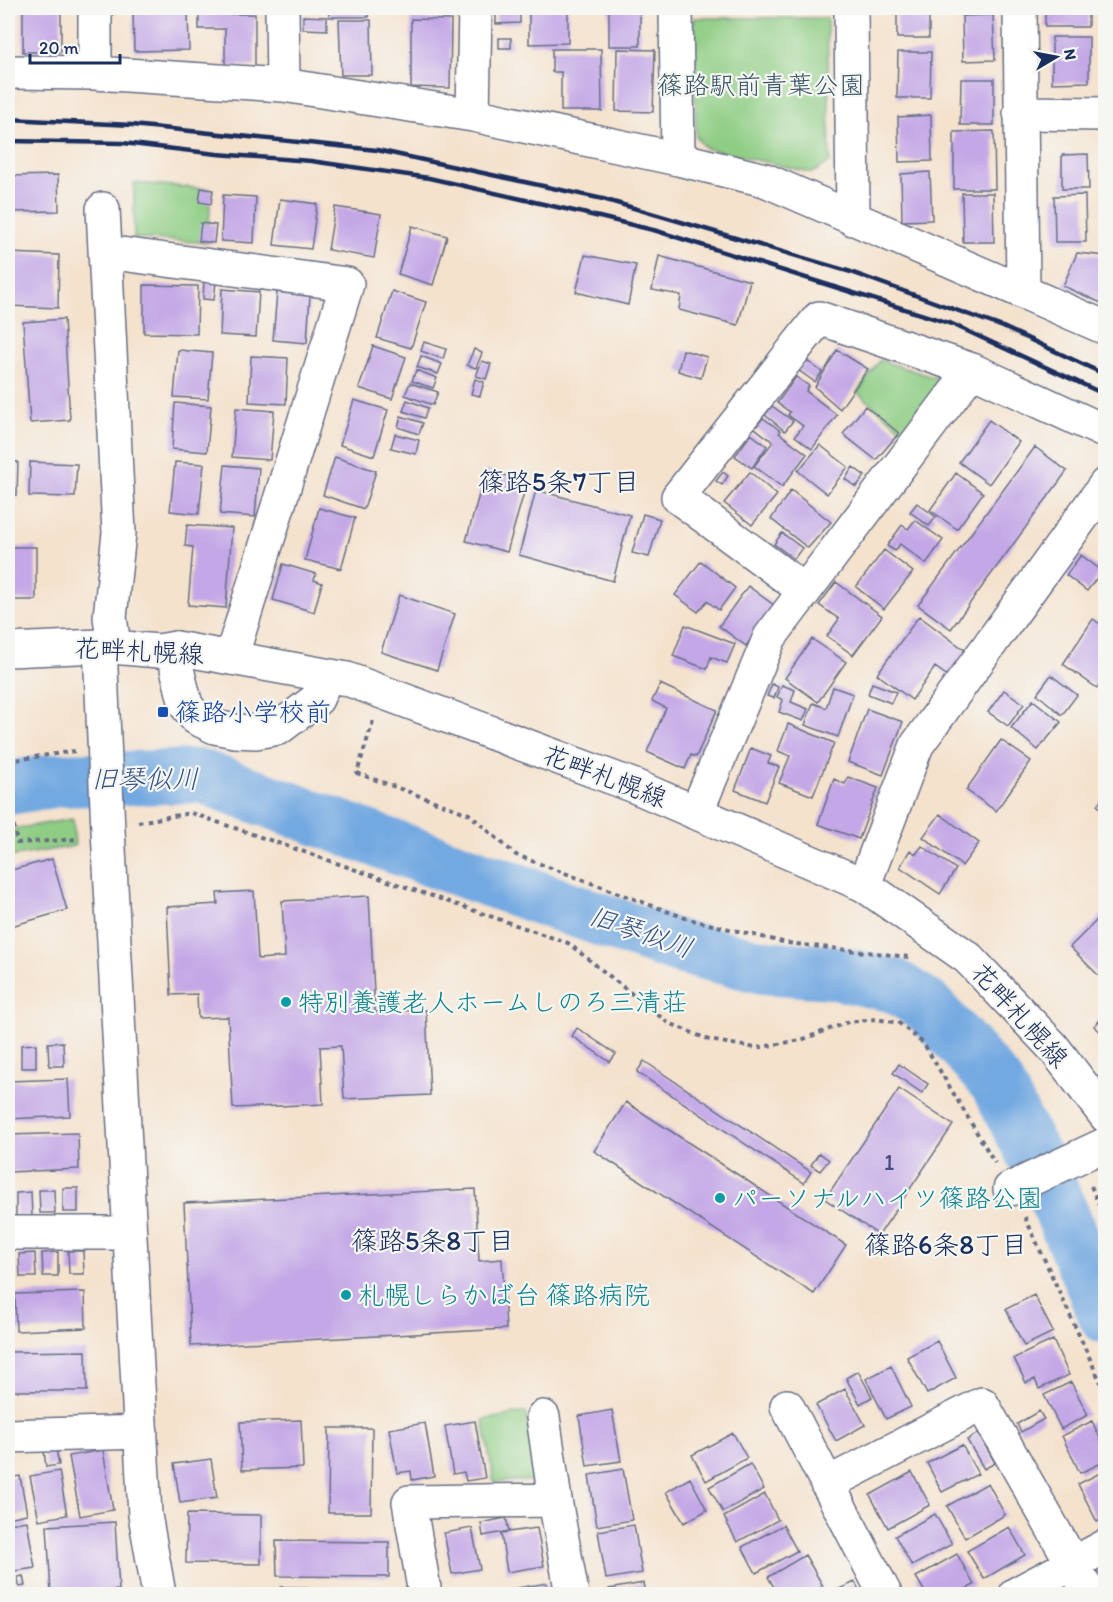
<svg xmlns="http://www.w3.org/2000/svg" width="1113" height="1602" viewBox="0 0 1113 1602" font-family="Itim,'Klee One',sans-serif">
  <style>
    .green { fill: #8fcd84; stroke: #557e71; stroke-width: 1.5 }
    .lines { fill: none; stroke-linecap: round; stroke-linejoin: round }
    .river { stroke: #73a9e1; stroke-width: 54 }
    .building { fill: #c3a7e6 }
    .minor-casing { stroke: #676e85; stroke-width: 36 }
    .major-casing { stroke: #676e85; stroke-width: 36 }
    .path { stroke: #676e85; stroke-width: 4; stroke-dasharray: 4.5 4.5; stroke-linecap: butt }
    .minor { stroke: #fff; stroke-width: 33 }
    .major { stroke: #fff; stroke-width: 33 }
    .rail { stroke: #1b2f5e; stroke-width: 4.5 }
    .transit-dot { fill: #1a4fb4; stroke: #f6f6f2; stroke-width: 2 }
    .culture-dot { fill: #0f9aa8; stroke: #f6f6f2; stroke-width: 2 }
    .labels { text-anchor: middle; stroke-width: 4.5; stroke-linejoin: round; paint-order: stroke }
    .number-label { font-size: 22px; fill: #454d80 }
    .park-label { font-size: 26px; fill: #385668; stroke: #f6f6f2 }
    .street-label { font-size: 26px; fill: #1b2f5e; stroke: #f6f6f2 }
    .transit-label { font-size: 26px; fill: #164399; stroke: #f6f6f2; text-anchor: start }
    .culture-label { font-size: 26px; fill: #0d838f; stroke: #f6f6f2; text-anchor: start }
    .neighbourhood-label { font-size: 27px; fill: #1b2f5e; stroke: #f6f6f2 }
    .water-label { font-size: 27px; font-style: italic; fill: #355485; stroke: #f6f6f2 }
  </style>
  <rect width="100%" height="100%" fill="#f6f6f2"/>
  <filter id="ink" filterUnits="userSpaceOnUse"><feTurbulence type="fractalNoise" baseFrequency=".0167" numOctaves="2"/><feDisplacementMap in="SourceGraphic" scale="12" xChannelSelector="R" yChannelSelector="G"/><feConvolveMatrix kernelMatrix="1 2 1 2 8 2 1 2 1" color-interpolation-filters="sRGB"/></filter>
  <filter id="wash" filterUnits="userSpaceOnUse"><feTurbulence type="fractalNoise" baseFrequency=".008" numOctaves="4" result="noise"/><feDisplacementMap in="SourceGraphic" scale="24" xChannelSelector="R" yChannelSelector="G"/><feGaussianBlur stdDeviation="1.35" result="paint"/><feColorMatrix in="noise" values="0 0 0 0 0 0 0 0 0 0 0 0 0 0 0 0 0 1.4 0 .05"/><feComposite in="paint" operator="in"/></filter>
  <g filter="url(#wash)">
    <rect width="100%" height="100%" fill="#f4e2cd"/>
    <path class="green" d="M694 18H827L830 162 812 173 705 148 696 137Z
      M134 183 211 189 208 243 134 238Z
      M880 360 945 381 906 433 857 392Z
      M73 819 75 846 8 857V830Z
      M526 1412 538 1480 494 1482 483 1420Z"/>
    <g class="lines">
      <path class="river" d="M8 788 59 780 201 776 400 849 679 947 763 967 831 972 895 986 927 1006 964 1046 996 1083 1052 1191 1106 1317"/>
    </g>
    <g id="blocks">
      <path class="building" d="M23 8H61V52H23Z
        M329 8H369V17H329Z
        M400 8H433V10H400Z
        M496 8H520V23L496 24Z
        M529 8H568V43L529 44Z
        M609 8H640V46H609Z
        M897 8H929V38H897Z
        M1045 8H1088V27H1045Z
        M1103 8H1106V29H1102Z
        M188 11 189 50 134 51 133 12Z
        M199 14H255V66H225V29H199Z
        M993 15 995 60 963 61 962 16Z
        M303 16 327 17V30L303 29Z
        M411 19 451 20 450 88 411 87Z
        M339 20H371L372 75H341Z
        M1052 37H1089V82L1052 83Z
        M499 38H511V48H499Z
        M552 49H601L602 111H561V72H552Z
        M617 49 655 50 653 112 616 111Z
        M898 52H931L930 98H897Z
        M961 79H994V125H960Z
        M931 115 932 161 899 162 898 117Z
        M994 131 995 189H954V132Z
        M1088 154 1089 189H1062V155Z
        M930 172 932 220 902 221 901 174Z
        M58 175 59 211 8 212V176Z
        M201 188 213 190 211 204 199 202Z
        M1103 192H1106V241H1101Z
        M962 193H993L994 242H963Z
        M223 195 256 197 254 243 221 241Z
        M1085 195 1086 242H1055L1054 196Z
        M280 199 317 204 311 249 274 245Z
        M335 207 381 214 374 258 328 250Z
        M201 223 216 225 214 243 199 241Z
        M412 226 447 236 433 285 398 274Z
        M8 253 59 255 58 308 8 306Z
        M1077 253 1106 256V305L1063 286Z
        M585 255 636 265 628 305 576 292Z
        M659 256 750 281 738 325 679 310 681 295 652 290Z
        M204 281 216 282 214 300 203 299Z
        M144 285 198 286 197 334 144 333Z
        M222 289 259 292 256 337 220 335Z
        M392 291 426 302 411 348 377 338Z
        M277 292 310 295 307 343 273 340Z
        M64 319 70 420 30 423 23 322Z
        M424 342 446 349 443 359 421 351Z
        M373 346 406 357 392 399 359 388Z
        M474 349 482 353 476 368 467 365Z
        M178 350 212 353 208 399 174 397Z
        M683 350 707 357 701 378 678 371Z
        M837 350 868 369 840 409 815 387Z
        M251 356 288 358 286 404 249 402Z
        M421 356 442 364 438 374 417 367Z
        M806 360 822 372 815 382 798 370Z
        M482 361 491 364 486 379 476 376Z
        M416 370 437 378 433 388 412 381Z
        M796 377 809 386 806 391 837 415 812 449 795 436 803 426 788 415 790 412 777 403Z
        M475 379 484 382 480 396 471 394Z
        M410 383 438 392 433 405 405 395Z
        M354 400 388 410 374 456 340 445Z
        M407 400 428 408 424 418 403 411Z
        M175 403 211 406 207 452 172 449Z
        M772 406 793 421 785 431 765 415Z
        M865 406 899 433 876 460 843 434Z
        M236 408 274 411 270 460 232 457Z
        M401 416 423 423 419 434 398 427Z
        M763 418 781 431 779 433 807 454 782 487 754 466 773 442 755 428Z
        M989 420 1019 442 989 484 959 462Z
        M395 434 419 440 416 454 391 448Z
        M751 434 767 446 752 468 735 456Z
        M820 445 848 467 827 494 798 471Z
        M1035 447 1067 471 951 629 918 605Z
        M335 457 376 471 364 509 323 495Z
        M8 461 18 462 17 495H8Z
        M30 462 77 464 75 497 29 496Z
        M175 462 204 464 199 514 170 511Z
        M225 465 259 468 255 517 220 514Z
        M853 467 865 476 856 487 845 479Z
        M486 470 527 482 507 552 466 541Z
        M723 472 728 476 722 485 716 481Z
        M750 472 777 495 752 525 724 503Z
        M956 473 983 493 957 529 930 510Z
        M536 490 630 515 613 581 519 555Z
        M791 490 831 522 808 548 771 519Z
        M917 503 936 517 929 526 910 512Z
        M319 508 355 518 341 569 305 560Z
        M643 514 660 519 649 557 632 553Z
        M915 520 943 540 926 564 900 544 895 551 887 546 902 525 908 529Z
        M187 525 232 528 226 608 188 605 193 547 185 546Z
        M782 533 802 548 794 559 774 544Z
        M8 547H36V600H8Z
        M884 550 913 572 884 609 856 587Z
        M1081 555 1102 571 1087 591 1066 575Z
        M701 561 735 588 719 610 707 601 698 612 675 595Z
        M283 564 316 574 314 580 322 583 314 612 273 600Z
        M836 582 882 616 853 655 827 636 839 619 819 605Z
        M748 586 775 606 746 646 719 626Z
        M399 595 455 614 437 670 381 652Z
        M919 616 974 657 956 682 935 667 912 700 877 674Z
        M1093 619 1106 628V676L1097 688 1063 664Z
        M685 625 735 644 727 663 711 657 707 669 673 656Z
        M812 639 846 662 818 702 785 678Z
        M1051 675 1077 695 1062 715 1037 694Z
        M872 683 896 692 891 703 868 694Z
        M660 684 717 710 696 757 691 755 685 769 647 752 666 708 652 701Z
        M772 684 778 687 774 698 767 696Z
        M782 685 795 690 791 702 808 709 803 721 779 712 783 700 777 697Z
        M833 687 853 694 838 737 805 725 813 703 826 708Z
        M1004 690 1024 704 1008 726 988 712Z
        M1033 700 1061 722 1038 750 1011 728Z
        M867 709 903 722 883 775 848 762Z
        M788 724 834 743 813 796 779 783 790 756 778 751Z
        M1001 740 1031 761 996 811 966 790Z
        M751 748 771 756 768 763 779 767 765 802 735 790Z
        M848 777 878 788 859 839 818 824 834 779 845 784Z
        M1106 795V813L1097 805Z
        M940 814 979 843 962 866 923 837Z
        M922 846 956 869 940 894 900 867 910 850 916 854Z
        M52 859 67 910 8 927V871Z
        M254 891 258 959 285 957 282 901 369 896 375 1012 426 1010 430 1095 344 1099 341 1046 320 1047 323 1104 233 1108 228 1017 198 1018 197 994 171 995 167 907 218 904 217 893Z
        M1106 911V970L1099 976 1070 947Z
        M1106 1014V1037L1094 1026Z
        M577 1028 616 1054 610 1062 572 1036Z
        M63 1042 64 1066H49L48 1043Z
        M36 1044V1068H21V1045Z
        M8 1045H10L11 1068H8Z
        M644 1061 811 1172 804 1183 637 1072Z
        M899 1064 928 1084 922 1093 893 1073Z
        M68 1079 70 1116 8 1119V1081Z
        M899 1089 953 1125 879 1235 825 1199Z
        M626 1102 846 1245 814 1294 594 1151Z
        M78 1133 79 1169 9 1172 8 1135Z
        M819 1153 829 1160 820 1171 811 1165Z
        M63 1188H78V1212H63Z
        M475 1189 479 1261 502 1259 506 1329 191 1346 184 1203Z
        M39 1190H54L55 1213H40Z
        M31 1192 32 1216H16V1193Z
        M68 1251H83L84 1274H69Z
        M58 1252V1276H43L42 1253Z
        M35 1253 36 1277H20L19 1254Z
        M8 1254H11L12 1277H8Z
        M85 1292 86 1328 16 1331 15 1294Z
        M1034 1295 1053 1332 1024 1346 1006 1309Z
        M1053 1340 1069 1375 1039 1389 1035 1379 1026 1383 1014 1358Z
        M937 1341 956 1378 927 1394 907 1357Z
        M86 1351 87 1391H8V1352Z
        M891 1366 911 1407 886 1419 866 1379Z
        M858 1371 872 1397 860 1404 846 1378Z
        M1071 1382 1088 1415 1061 1429 1044 1395Z
        M845 1389 865 1425 836 1441 816 1405Z
        M612 1410 621 1461 587 1466 579 1416Z
        M1039 1411 1044 1419 1021 1432 1017 1424Z
        M301 1420 303 1468 242 1470 240 1422Z
        M475 1421 485 1478 466 1481 464 1472 453 1474 445 1426Z
        M1092 1421 1106 1451V1461L1080 1473 1062 1436Z
        M425 1423 434 1476 412 1480 411 1471 397 1473 389 1429Z
        M329 1428H372L371 1513H328Z
        M733 1433 747 1458 706 1481 692 1455Z
        M978 1433 995 1463 984 1469 967 1440Z
        M962 1445 978 1474 942 1492 927 1463Z
        M56 1449 59 1465 46 1467 44 1451Z
        M103 1450 113 1510 80 1516 69 1456Z
        M211 1459 217 1498 180 1503 174 1464Z
        M750 1464 764 1489 723 1512 709 1487Z
        M623 1469 632 1520 597 1526 589 1475Z
        M1106 1470V1517L1097 1522 1078 1484Z
        M59 1471 67 1515 39 1520 30 1476Z
        M912 1472 930 1505 888 1528 870 1495Z
        M20 1476 27 1514 8 1518V1478Z
        M690 1478 707 1510 684 1523 666 1492Z
        M988 1483 1005 1515 965 1538 947 1506Z
        M765 1494 778 1520 737 1542 724 1517Z
        M187 1514 261 1515V1564L186 1563Z
        M935 1514 952 1544 912 1566 895 1536Z
        M506 1518 509 1531 483 1536 481 1523Z
        M27 1521 35 1568 8 1572V1524Z
        M115 1522 119 1590 51 1593 47 1526Z
        M634 1525 642 1573 606 1579 598 1531Z
        M783 1525 797 1551 756 1573 742 1547Z
        M1009 1527 1025 1555 984 1579 967 1551Z
        M472 1528 480 1569 452 1574 444 1533Z
        M537 1528 544 1566 507 1572 501 1533Z
        M276 1541 389 1542V1577L277 1576Z
        M957 1554 974 1585 957 1594H926L916 1577Z
        M805 1555 823 1586 809 1594H778L768 1577Z
        M23 1576 25 1586 19 1587 18 1577Z
        M855 1582 861 1594H828Z
        M547 1583 548 1594H511L510 1589Z
        M643 1583 645 1594H609V1589Z
        M281 1587H308V1594H281Z
        M393 1591V1594H357V1592Z"/>
    </g>
  </g>
  <g filter="url(#ink)">
    <use href="#blocks" fill-opacity="0" stroke="#676e85" stroke-width="1.5"/>
    <g class="lines">
      <defs>
        <path id="minor" d="M95 8V73
          M282 8 283 85
          M676 8 678 159
          M851 8 853 219
          M1020 8 1023 292
          M8 72 95 73 283 85 473 115 678 159 765 180 1106 328
          M1020 113 1106 114
          M473 115 475 8
          M103 209 119 533 110 617 114 646
          M106 252 347 284 231 658
          M805 591 678 497 819 318 972 370 1106 432
          M100 646 108 830 145 1515 159 1594
          M176 648 177 669 186 705 196 718 215 727 235 731 256 732 279 728 317 699 327 676
          M696 813 770 637 972 370
          M864 885 917 745 1106 484
          M1010 1189 1106 1144
          M8 1233H130
          M787 1406 885 1594
          M543 1417 555 1500 572 1594
          M8 1436 141 1432
          M827 1484 982 1404 1090 1594
          M425 1594 409 1502 555 1500
          M1016 1594 1106 1546"/>
        <path id="major" d="M8 650 100 646 159 651 176 648 347 679 632 785 864 885 968 958 1053 1047 1106 1116"/>
      </defs>
      <use href="#minor" class="minor-casing"/>
      <use href="#major" class="major-casing"/>
      <path class="path" d="M373 721 357 773 469 814 516 855 688 919 787 943 909 957
        M8 761 75 751
        M8 821H13L17 843 79 839
        M138 822 191 813 568 943 667 1022 709 1040 756 1048 801 1040 848 1022 876 1019 899 1023 924 1044 995 1163
        M1091 1186 1106 1221
        M1025 1217 1106 1394"/>
      <use href="#minor" class="minor"/>
      <use href="#major" class="major"/>
      <path class="rail" d="M8 119 132 125 377 150 603 199 851 272 1003 327 1106 375
        M8 141 123 143 217 154 311 161 429 178 583 213 657 231 952 324 1106 395"/>
    </g>
  </g>
  <rect class="transit-dot" x="157" y="706" width="12" height="12" rx="3"/>
  <g class="culture-dot">
    <circle cx="286" cy="1002" r="6"/>
    <circle cx="720" cy="1198" r="6"/>
    <circle cx="346" cy="1295" r="6"/>
  </g>
  <g class="labels">
    <g class="number-label">
      <text x="889" y="1170">1</text>
    </g>
    <g class="park-label">
      <text x="761" y="94">篠路駅前青葉公園</text>
    </g>
    <g class="street-label">
      <text transform="translate(139 651) rotate(3)" y="9">花畔札幌線</text>
      <text transform="translate(605 776) rotate(21)" y="9">花畔札幌線</text>
      <text transform="translate(1020 1015) rotate(48)" y="9">花畔札幌線</text>
    </g>
    <g class="transit-label">
      <text x="175" y="721">篠路小学校前</text>
    </g>
    <g class="culture-label">
      <text x="298" y="1011">特別養護老人ホームしのろ三清荘</text>
      <text x="732" y="1207">パーソナルハイツ篠路公園</text>
      <text x="358" y="1304">札幌しらかば台 篠路病院</text>
    </g>
    <g class="neighbourhood-label">
      <text x="559" y="491">篠路5条7丁目</text>
      <text x="433" y="1250">篠路5条8丁目</text>
      <text x="946" y="1254">篠路6条8丁目</text>
    </g>
    <g class="water-label">
      <text x="145" y="788">旧琴似川</text>
      <text transform="translate(641 932) rotate(19)" y="9">旧琴似川</text>
    </g>
  </g>
  <rect width="1113" height="1602" fill="none" stroke="#f6f6f2" stroke-width="30"/>
  <g transform="translate(1056 57) rotate(80)" stroke="#f6f6f2" stroke-width="4.5" paint-order="stroke">
  <path d="M0-4.5L10 22L0 15L-10 22Z" fill="#1b2f5e"/>
  <text y="-9" font-size="16" font-weight="bold" text-anchor="middle" fill="#1b2f5e">N</text>
  </g>
  <path d="M30 54v9h90v-9" fill="none" stroke="#1b2f5e" stroke-width="3"/>
  <text x="39" y="54" font-size="18" fill="#1b2f5e" stroke="#f6f6f2" stroke-width="4.5" paint-order="stroke">20 m</text>
</svg>
